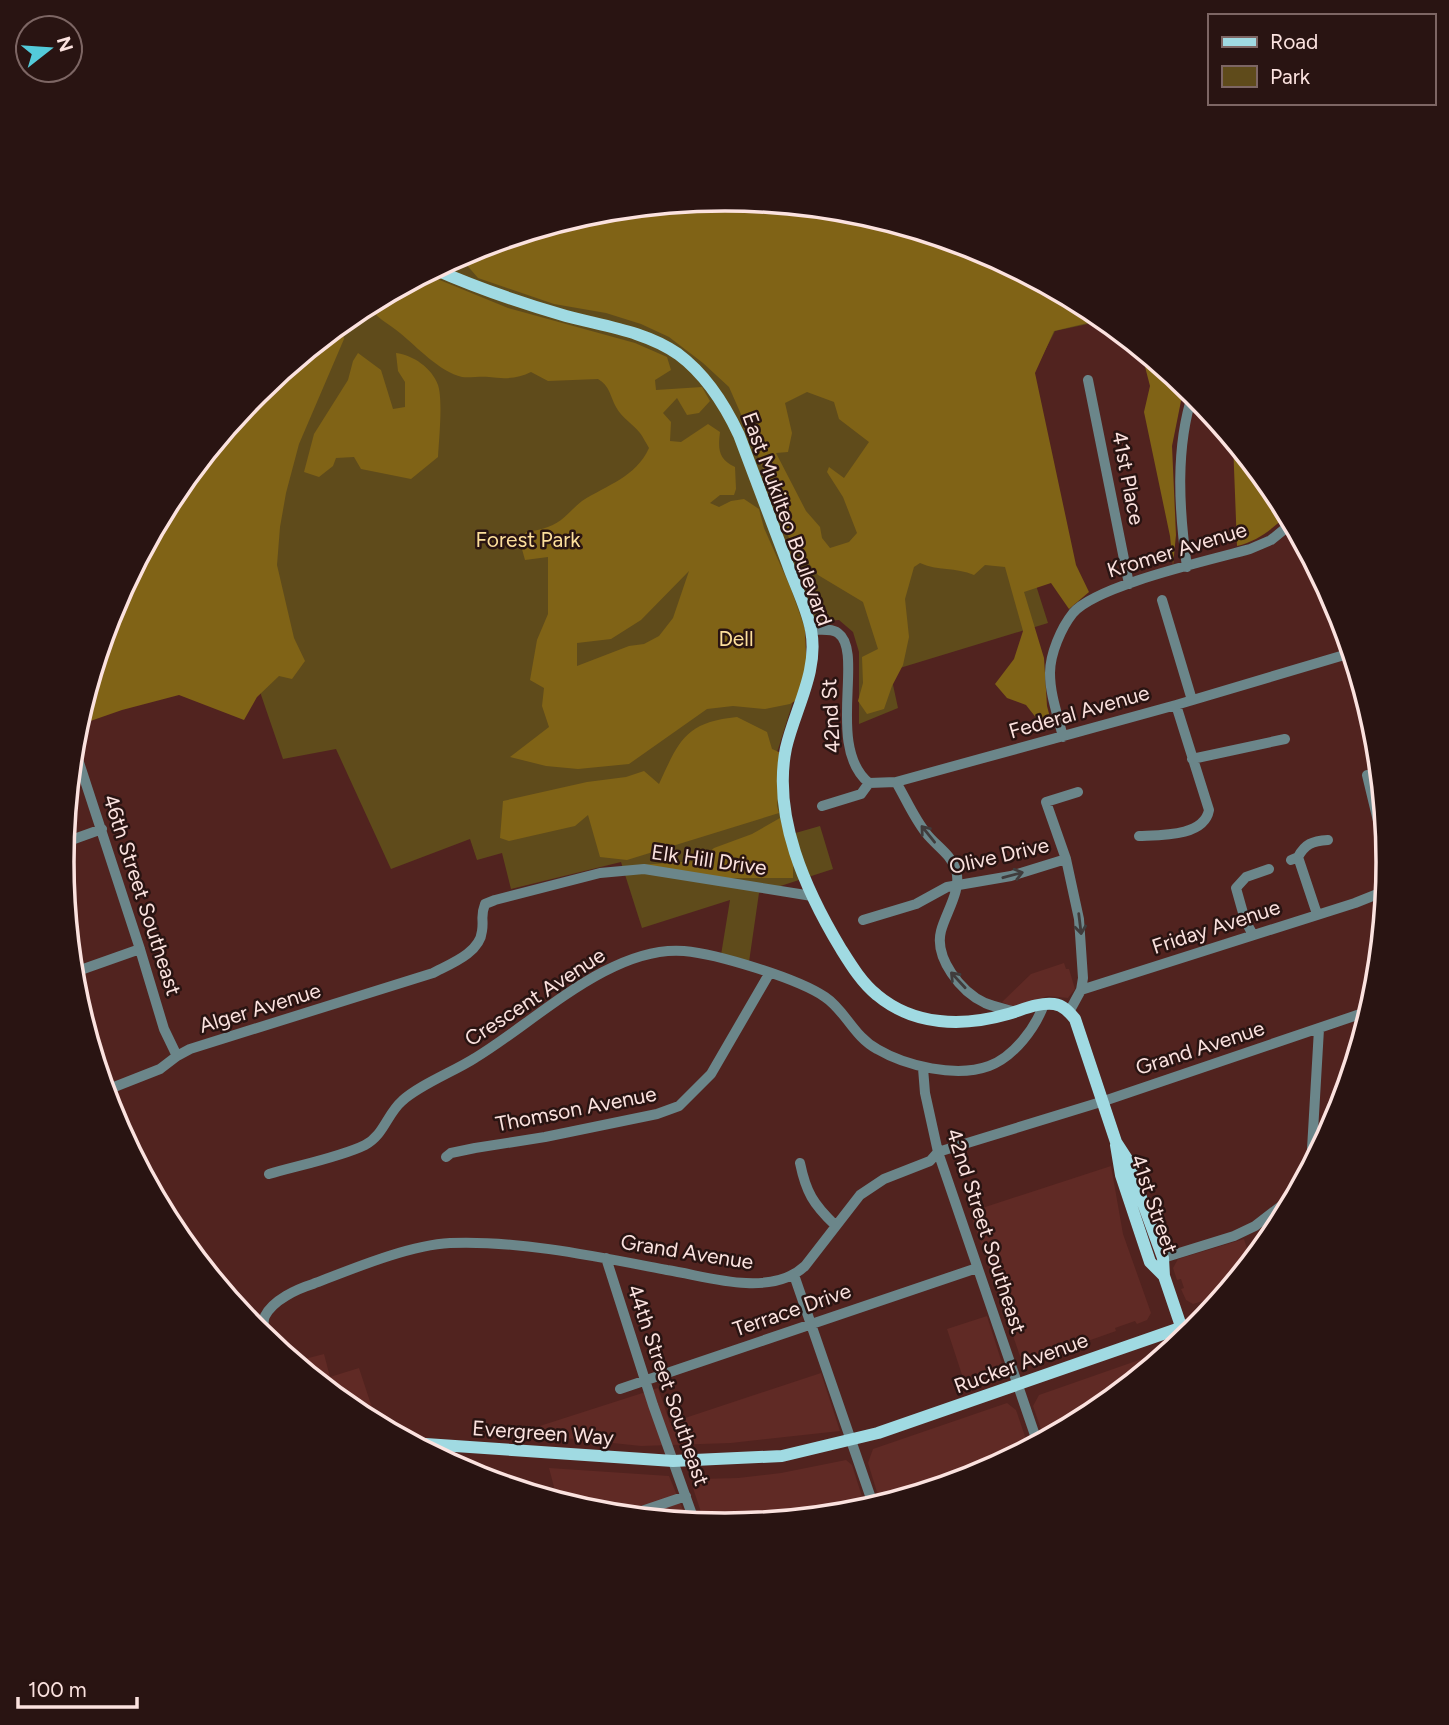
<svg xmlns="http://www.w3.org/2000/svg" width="1449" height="1725" viewBox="0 0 1449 1725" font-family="Figtree,sans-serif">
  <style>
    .built { fill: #602a25 }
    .green { fill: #5f4b1b }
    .forest { fill: #806316; fill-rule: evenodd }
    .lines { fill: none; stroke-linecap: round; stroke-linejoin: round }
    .minor { stroke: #6b868a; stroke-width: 10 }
    .major { stroke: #a0dae2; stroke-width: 12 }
    .oneway { stroke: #403c3c }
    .labels { text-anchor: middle; stroke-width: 5; stroke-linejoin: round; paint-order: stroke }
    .street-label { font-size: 21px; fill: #fbe2df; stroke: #291412 }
    .park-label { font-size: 21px; fill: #fddf9c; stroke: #291412 }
    .rim { fill: none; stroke: #fbe2df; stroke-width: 3.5 }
  </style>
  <rect width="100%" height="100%" fill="#51231f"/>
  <path class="built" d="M1064 963 1066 969H1069L1075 989 1068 998 1048 996 1013 1007 1002 1002 1031 974Z
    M1111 1166 1123 1234 1151 1313 1147 1320 1137 1324 1135 1321 1115 1328 1116 1331 1031 1361 1020 1356 970 1212Z
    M1244 1239 1251 1262 1223 1295 1193 1304 1186 1300 1181 1289 1184 1288 1181 1279 1177 1280 1173 1268 1178 1259Z
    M987 1316 1002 1363 996 1369 964 1381 947 1329Z
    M1159 1353 1164 1355 1093 1414 1049 1438H1044L1033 1406 1039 1395Z
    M324 1354 330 1377 359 1368 377 1423 356 1414 293 1362Z
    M821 1373 840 1431 731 1443 641 1446 518 1433 658 1388 670 1423Z
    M1007 1403 1016 1410 1029 1448 978 1475 881 1505 868 1463 873 1449Z
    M846 1460 852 1465 864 1503 829 1516 724 1526 705 1524 693 1488 699 1479 738 1478 781 1473Z
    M549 1468 669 1476 688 1522 624 1516 623 1513 617 1515 595 1513 558 1502Z"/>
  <path class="green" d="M725 199 854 212 979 250 1093 311 1108 324 1097 322 1055 331 1034 372 1027 557 1048 623 890 671 898 708 859 724V652L853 632 839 620 815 622 797 631V689L774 762 785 836 820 826 833 869 759 893 749 962 721 955 730 900 642 928 621 862 511 889 502 853 477 860 470 839 391 869 336 749 283 759 257 683 176 490 256 393 356 311 471 250 596 212Z"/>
  <path class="forest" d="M725 199 854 212 979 250 1093 311 1184 386 1172 446 1176 535 1173 565 1170 536 1144 412 1150 386 1141 351 1100 320 1054 331 1035 373 1076 565 1089 592 1069 609 1051 583 1024 592 1044 658 1047 706 1052 725 1041 724 1026 705 1007 698 995 684 1014 659 1023 631 1005 567 985 565 974 575C956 567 937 571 920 563L914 567 905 599 909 637 903 665 892 686 884 709 867 714 858 701 863 683 862 657 878 649 863 602 818 575 789 538 751 437 729 387 703 363 669 337 641 324 606 313 554 304 478 278 459 256 471 250 596 212ZM807 392 834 402 839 419 869 442 844 478 829 467 827 472 843 497 857 533 849 542 830 548 822 538 820 527 806 511 776 453 788 452 792 433 785 403Z
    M425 274 508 308 635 343 667 357 671 370 655 380 656 390 702 387 710 401 699 413 687 415 677 398 663 413 671 422 670 441 681 442 708 424 720 432C718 449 718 459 735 467L736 489 734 495H720L710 503 719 507 731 501 744 499 759 509 764 528 791 589 805 629 807 675 798 699 790 704 765 709 733 706 707 709 629 764 578 769 546 766 510 757 549 727 542 706 544 688 530 680 537 640 548 614V557L525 560 520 542 526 532C539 530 550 528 561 520 569 514 574 507 582 501 607 485 636 477 649 448 646 443 643 437 640 433 633 424 622 418 616 407 610 396 610 386 598 379L548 381 531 372C518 379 504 379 489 377 481 376 469 378 462 377 440 372 417 347 400 333 388 323 376 318 368 305ZM689 571 673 618 659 636 644 644 629 646 577 666V643L611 639 641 620Z
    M341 323 344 339 299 444 286 493 280 527 277 565 294 638 305 661 292 679 279 676 257 697 244 720 179 695 122 710 76 726 112 608 173 494 256 393Z
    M358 353 381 370 393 409 405 407V382L398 371 396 353C413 355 432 368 438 385 443 400 439 440 438 457L411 479 361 469 354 457 336 458 333 466 319 477 304 472 314 434 348 380 353 361Z
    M1233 442 1276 494 1287 515C1272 529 1258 541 1237 546Z
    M737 717 767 732 772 749 781 753 777 806 779 813 627 860 600 857 588 815 575 826 509 841 500 838 503 801 587 782 626 777 644 771 659 784C679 741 685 722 737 717Z
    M780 818 793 861V878H724L640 865 695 861 704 857 714 848 752 834Z"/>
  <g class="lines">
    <path class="minor" d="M1088 380 1129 584
      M1187 567C1179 510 1175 448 1193 393
      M1162 600 1192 700
      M1337 608 1350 653
      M811 630C820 630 831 628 838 633 865 652 825 747 869 783
      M1063 737C1058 716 1050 695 1050 673 1050 654 1061 628 1073 613 1097 585 1211 560 1250 549L1271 540 1292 523
      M73 744 139 946 164 1029 177 1056
      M1192 759 1285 739
      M1367 775 1379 825 1386 842
      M896 782C906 799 914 818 926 833 936 846 951 854 956 870 962 890 946 912 941 931 934 958 961 992 985 1003 995 1007 1006 1009 1016 1012
      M869 783 896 782 1176 705 1351 653
      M822 806 861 794 869 783
      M1139 836C1160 835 1204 837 1209 810L1176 705
      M63 843 102 829
      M1298 857 1317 914
      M1291 860 1298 857C1305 844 1312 841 1328 840
      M863 920 916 904 947 887 1011 876 1066 859
      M1253 935 1245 920 1236 888 1246 877 1269 869
      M72 973 140 949
      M1081 990 1355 903 1385 891
      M1069 1012 1081 990 1083 978 1079 919 1066 859 1046 802 1078 792
      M923 1068 925 1093 938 1152 1038 1444
      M104 1091 160 1069 177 1056 190 1049 433 973C450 964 480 953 482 931 484 919 480 917 485 904L495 900 600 873 644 869 812 896
      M446 1157 451 1153 475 1148 545 1137 657 1114 679 1106 711 1074 769 974
      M800 1163C806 1192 813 1204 835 1225
      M1311 1166 1319 1029
      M269 1174C296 1166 341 1157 365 1145 384 1135 387 1114 402 1101 419 1085 455 1071 475 1058 535 1022 611 945 684 951 717 954 797 978 825 997 845 1010 854 1037 877 1049 906 1066 956 1078 989 1066 1014 1057 1036 1027 1044 1004
      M146 1180H148
      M606 1258 653 1405 695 1523
      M1163 1258 1234 1236 1255 1226 1294 1196
      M794 1275 874 1507
      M268 1342C266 1335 261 1324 265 1316 273 1300 297 1289 313 1284 352 1269 409 1245 450 1243 519 1240 599 1257 667 1270 692 1274 720 1282 746 1283 767 1284 789 1281 805 1266L860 1195 884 1179 930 1161 938 1152 1104 1101 1369 1011
      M620 1389 977 1268
      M627 1516 686 1496"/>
    <path class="major" d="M434 269C477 288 521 303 566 316 603 326 645 331 678 354 705 374 725 405 739 435 755 478 771 521 788 565 795 585 807 608 811 630 819 671 795 709 786 748 772 817 806 891 841 949 851 965 862 983 877 995 914 1026 963 1027 1008 1014 1022 1010 1039 1002 1054 1004 1063 1005 1069 1012 1075 1019L1116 1142 1127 1159 1163 1258 1164 1276 1185 1338
      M1116 1145 1121 1175 1150 1262 1164 1276
      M411 1443 673 1461 782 1456 878 1433 1203 1320"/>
  </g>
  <defs><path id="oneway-shaft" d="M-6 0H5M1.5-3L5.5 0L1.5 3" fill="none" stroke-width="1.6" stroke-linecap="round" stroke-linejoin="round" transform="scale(1.75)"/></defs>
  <g class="oneway">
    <use href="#oneway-shaft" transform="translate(928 834) rotate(-129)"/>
    <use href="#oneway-shaft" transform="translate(1013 875) rotate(-15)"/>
    <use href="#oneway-shaft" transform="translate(1080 924) rotate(83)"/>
    <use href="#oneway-shaft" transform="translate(958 980) rotate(-133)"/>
  </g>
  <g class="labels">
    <g class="street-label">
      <text transform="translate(1128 478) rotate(79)" y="7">41st Place</text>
      <text transform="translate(787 519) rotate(70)" y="7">East Mukilteo Boulevard</text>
      <text transform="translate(1177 550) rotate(-17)" y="7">Kromer Avenue</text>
      <text transform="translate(1079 712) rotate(-16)" y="7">Federal Avenue</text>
      <text transform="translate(831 716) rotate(-93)" y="7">42nd St</text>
      <text transform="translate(999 856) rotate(-13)" y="7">Olive Drive</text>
      <text transform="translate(709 860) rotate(8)" y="7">Elk Hill Drive</text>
      <text transform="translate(142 895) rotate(72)" y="7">46th Street Southeast</text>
      <text transform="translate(1216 927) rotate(-18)" y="7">Friday Avenue</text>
      <text transform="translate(535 997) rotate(-33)" y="7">Crescent Avenue</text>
      <text transform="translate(260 1008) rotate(-17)" y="7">Alger Avenue</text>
      <text transform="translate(1200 1048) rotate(-18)" y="7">Grand Avenue</text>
      <text transform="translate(576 1109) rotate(-11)" y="7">Thomson Avenue</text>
      <text transform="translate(1154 1204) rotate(71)" y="7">41st Street</text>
      <text transform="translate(986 1231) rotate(72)" y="7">42nd Street Southeast</text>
      <text transform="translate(687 1252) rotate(9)" y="7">Grand Avenue</text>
      <text transform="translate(792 1310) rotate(-19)" y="7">Terrace Drive</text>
      <text transform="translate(1021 1363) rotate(-20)" y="7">Rucker Avenue</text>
      <text transform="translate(668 1385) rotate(71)" y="7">44th Street Southeast</text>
      <text transform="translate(543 1433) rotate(4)" y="7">Evergreen Way</text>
    </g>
    <g class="park-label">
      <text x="528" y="547">Forest Park</text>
      <text x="736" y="646">Dell</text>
    </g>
  </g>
  <path d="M0 0H1449V1725H0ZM74 862a651 651 0 1 1 1302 0a651 651 0 1 1-1302 0Z" fill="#291412" fill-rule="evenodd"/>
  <path class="rim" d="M74 862a651 651 0 1 1 1302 0a651 651 0 1 1-1302 0Z"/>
  <rect x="1208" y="14" width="228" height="91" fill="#291412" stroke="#7d6664" stroke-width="2"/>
  <rect x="1222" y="37" width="35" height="10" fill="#a0dae2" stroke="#7d6664" stroke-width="2"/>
  <text x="1270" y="49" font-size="21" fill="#fbe2df">Road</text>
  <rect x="1222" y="66" width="35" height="21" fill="#5f4b1b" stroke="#7d6664" stroke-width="2"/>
  <text x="1270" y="84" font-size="21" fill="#fbe2df">Park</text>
  <g transform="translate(49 49) rotate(73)"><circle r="33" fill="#291412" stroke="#7d6664" stroke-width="2"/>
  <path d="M0-5L12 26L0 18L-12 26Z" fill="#53cbda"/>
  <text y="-10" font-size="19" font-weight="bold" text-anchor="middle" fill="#fbe2df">N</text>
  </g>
  <path d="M18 1697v10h119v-10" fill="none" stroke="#fbe2df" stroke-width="3.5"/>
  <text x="28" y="1697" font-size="21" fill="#fbe2df" stroke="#291412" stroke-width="5" paint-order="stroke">100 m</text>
</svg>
